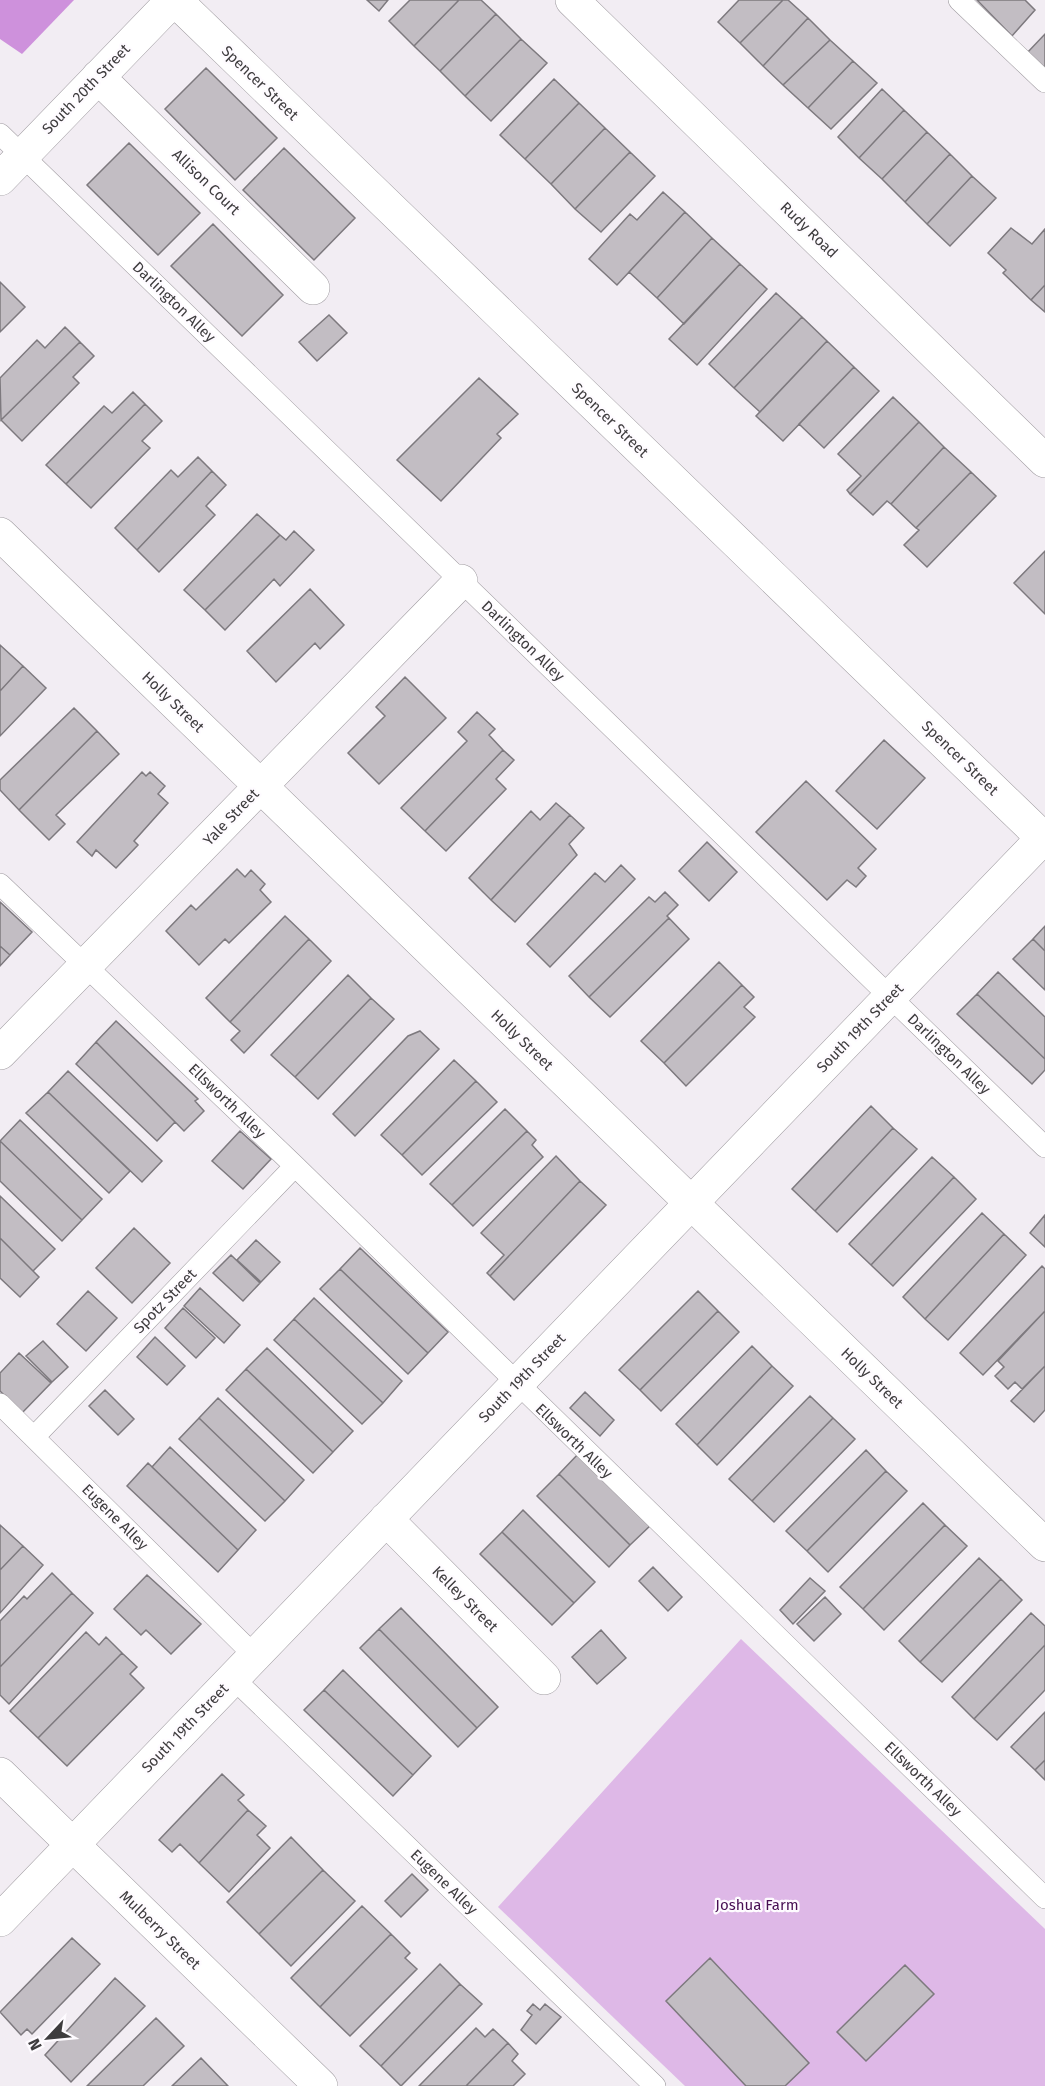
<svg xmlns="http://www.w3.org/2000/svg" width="1045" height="2086" viewBox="0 0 1045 2086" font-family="'Fira Sans',sans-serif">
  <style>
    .green { fill: #deb8e7 }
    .forest { fill: #ce91dc }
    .building { fill: #c2bdc3; stroke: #7d797e; stroke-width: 1.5 }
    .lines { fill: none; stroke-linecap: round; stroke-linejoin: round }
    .service-casing { stroke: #a09ca1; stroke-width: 22 }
    .minor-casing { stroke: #a09ca1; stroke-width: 34 }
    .service { stroke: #fff; stroke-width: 21 }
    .minor { stroke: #fff; stroke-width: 33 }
    .labels { text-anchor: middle; stroke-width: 4.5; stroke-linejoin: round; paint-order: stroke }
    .street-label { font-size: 15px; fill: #3e3c3e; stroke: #fefbff }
    .park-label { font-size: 15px; fill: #470f53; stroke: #fefbff }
  </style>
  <rect width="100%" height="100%" fill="#f2edf3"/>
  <path class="green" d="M741 1639 1045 1929V2086H685L498 1907Z"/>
  <path class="forest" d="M0 0H74L22 54 0 39Z"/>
  <path class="building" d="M367 0H388L379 11Z
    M410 0H459L414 46 389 21Z
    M459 0H481L496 14 440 71 414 46Z
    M739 0H783L740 43 718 22Z
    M783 0H788L808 18 763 66 740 43Z
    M977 0H1025L1035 10 1012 36Z
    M496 14 521 39 465 96 440 71Z
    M808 18 830 40 783 85 763 66Z
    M1045 34V70L1027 53Z
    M521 39 547 63 491 121 465 96Z
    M830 40 853 61 808 108 783 85Z
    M853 61 877 83 831 129 808 108Z
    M206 68 277 138 235 180 165 109Z
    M554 79 579 103 525 159 500 135Z
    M882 89 904 110 859 158 838 137Z
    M579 103 605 128 551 184 525 159Z
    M904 110 927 132 882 179 859 158Z
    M605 128 630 152 575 209 551 184Z
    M927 132 950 154 905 202 882 179Z
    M129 143 200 213 158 255 87 185Z
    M284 148 355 218 314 260 243 190Z
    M630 152 655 176 601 232 575 209Z
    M950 154 972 176 927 224 905 202Z
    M972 176 996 198 950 246 927 224Z
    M663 192 685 212 617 285 589 259 630 214 637 220Z
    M685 212 712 238 657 298 629 272Z
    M213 224 283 295 242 336 171 266Z
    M1011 228 1032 244 1045 229V285L1031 300 1003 273 1006 270 988 253Z
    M712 238 740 264 684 324 657 298Z
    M740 264 767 289 697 365 669 339Z
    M0 282 25 307 0 332Z
    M1045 285V312L1031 300Z
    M776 293 802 317 734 388 709 364Z
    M329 315 347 333 317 361 299 342Z
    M802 317 827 341 760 412 734 388Z
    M65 327 80 342 1 420 0 378 37 340 45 348Z
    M827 341 854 367 783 441 756 416Z
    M80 342 94 356 73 377 79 383 22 441 1 420Z
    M854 367 879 391 824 448 799 424Z
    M479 378 518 414 497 434 501 438 441 501 397 460Z
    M133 392 145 404 66 484 46 465 104 406 112 413Z
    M893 397 919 422 850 494 847 490 861 476 838 454Z
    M145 404 162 421 142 441 150 448 91 508 66 484Z
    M919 422 944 447 891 504 887 501 873 515 850 494Z
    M944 447 971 472 916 528 891 504Z
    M198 457 212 471 137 550 115 528 171 470 178 477Z
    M212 471 226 485 206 506 215 515 159 572 137 550Z
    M971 472 996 496 927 567 904 545 919 530 916 528Z
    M257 514 280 535 205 610 184 590Z
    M294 531 314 550 280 586 274 579 225 630 205 610 280 535 286 540Z
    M1045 551V614L1014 583Z
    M310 589 344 625 320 649 315 643 276 682 247 651Z
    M0 645 23 666 0 691Z
    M23 666 46 688 0 736V691Z
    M405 677 446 718 379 784 348 753 385 716 376 707Z
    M74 708 97 731 19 810 0 790V780Z
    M477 712 495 729 489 735 503 750 425 831 401 808 467 741 458 732Z
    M97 731 119 754 56 815 65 824 49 840 19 810Z
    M884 740 925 778 877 829 836 791Z
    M503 750 514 760 496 779 506 789 446 851 425 831Z
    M142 772 146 776 150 772 165 786 158 794 168 803 134 841 138 845 116 868 96 850 92 856 77 842Z
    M806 781 876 849 858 868 866 876 856 887 847 880 827 900 756 832Z
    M556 803 570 815 491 900 469 878 531 811 540 820Z
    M570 815 584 828 569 844 577 855 515 922 491 900Z
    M707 842 737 872 709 901 679 871Z
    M621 865 635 879 550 967 527 944 595 873 605 882Z
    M237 869 245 877 251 870 265 884 260 890 271 902 229 943 225 939 199 965 166 931 191 905 196 910Z
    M665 892 678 905 667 916 669 918 589 997 569 976 649 897 655 902Z
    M0 902 32 932 10 955 0 946Z
    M285 916 309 939 230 1022 206 998Z
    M669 918 689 939 610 1017 589 997Z
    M1045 926V951L1033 939Z
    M309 939 331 961 244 1053 231 1040 240 1031 230 1022Z
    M1033 939 1045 951V990L1013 959Z
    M0 946 10 955 0 966Z
    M719 962 742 985 664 1063 641 1041Z
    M998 972 1045 1017V1059L977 994Z
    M348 975 371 998 295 1077 271 1055Z
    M742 985 754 997 744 1007 755 1017 686 1086 664 1063Z
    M977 994 1045 1059V1070L1032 1084 957 1014Z
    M371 998 394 1019 318 1099 295 1077Z
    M116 1021 198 1099 195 1101 204 1111 184 1131 96 1042Z
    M420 1031 439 1049 355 1136 333 1114 408 1036Z
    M96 1042 175 1122 157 1141 76 1064Z
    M454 1060 476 1081 402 1155 381 1135Z
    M68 1071 162 1161 142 1182 48 1092Z
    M476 1081 497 1102 422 1175 402 1155Z
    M48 1092 130 1171 109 1193 26 1113Z
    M871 1106 893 1128 815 1211 792 1189Z
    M505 1109 527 1131 452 1205 430 1184Z
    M20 1120 102 1199 82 1220 0 1141Z
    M893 1128 917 1149 837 1232 815 1211Z
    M240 1131 271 1159 243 1189 212 1161Z
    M527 1131 536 1140 532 1145 543 1157 473 1226 452 1205Z
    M0 1141 82 1220 62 1241 0 1181Z
    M556 1156 580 1181 490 1276 487 1273 504 1255 481 1233Z
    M932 1157 954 1177 871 1265 849 1244Z
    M954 1177 976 1199 893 1286 871 1265Z
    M580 1181 606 1205 514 1300 490 1276Z
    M0 1196 55 1249 33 1271 0 1238Z
    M982 1213 1004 1234 925 1319 903 1297Z
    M1045 1215V1247L1030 1233Z
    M134 1228 170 1263 132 1303 96 1268Z
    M1004 1234 1026 1255 948 1340 925 1319Z
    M0 1238 39 1277 20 1297 0 1278Z
    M256 1240 280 1262 261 1282 237 1260Z
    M360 1248 448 1332 428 1353 340 1269Z
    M231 1255 260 1283 243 1301 213 1273Z
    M1042 1266 1045 1269V1311L983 1375 960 1353Z
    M340 1269 428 1353 408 1374 320 1289Z
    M200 1288 240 1325 224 1343 184 1306Z
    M88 1291 117 1318 86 1351 57 1324Z
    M698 1291 718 1311 640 1390 619 1370Z
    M314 1298 402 1381 383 1403 294 1319Z
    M183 1308 215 1338 196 1358 165 1328Z
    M718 1311 739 1332 661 1411 640 1390Z
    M1045 1311V1366L1022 1389 1015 1382 1008 1389 995 1376 1004 1367 998 1361Z
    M294 1319 383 1403 362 1424 274 1340Z
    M155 1337 185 1366 167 1385 137 1357Z
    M43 1341 68 1367 52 1382 26 1356Z
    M752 1346 772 1366 697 1445 676 1424Z
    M267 1348 353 1431 333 1452 246 1369Z
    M19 1353 51 1383 22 1413 0 1391V1373Z
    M772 1366 793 1386 717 1465 697 1445Z
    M1045 1366V1410L1034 1422 1011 1401Z
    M246 1369 333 1452 313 1473 226 1390Z
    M105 1390 134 1419 118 1435 89 1406Z
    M585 1392 614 1420 600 1436 570 1408Z
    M810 1396 833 1418 752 1501 729 1479Z
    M218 1398 304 1480 285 1501 199 1418Z
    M199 1418 285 1501 265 1521 179 1439Z
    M833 1418 855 1439 774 1522 752 1501Z
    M170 1447 256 1530 238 1550 152 1467Z
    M866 1450 886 1471 807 1551 786 1531Z
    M580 1452 652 1524 630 1545 559 1474Z
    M148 1463 238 1550 218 1572 127 1486Z
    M886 1471 907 1491 828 1572 807 1551Z
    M559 1474 630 1545 609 1567 537 1496Z
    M923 1503 945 1525 863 1609 840 1587Z
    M523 1510 595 1582 574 1603 502 1532Z
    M0 1525 23 1546 0 1570Z
    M945 1525 967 1546 884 1630 863 1609Z
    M502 1532 574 1603 552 1625 480 1554Z
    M23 1546 43 1565 0 1613V1570Z
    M979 1558 1001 1579 920 1662 899 1641Z
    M653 1567 682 1597 668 1611 639 1581Z
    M52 1573 72 1593 0 1667V1621L24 1596 27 1599Z
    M147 1575 201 1624 171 1654 146 1630 141 1635 114 1609Z
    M810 1578 825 1591 793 1624 780 1610Z
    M1001 1579 1022 1600 942 1682 920 1662Z
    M72 1593 93 1613 9 1704 0 1695V1667Z
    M825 1597 841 1614 814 1641 797 1624Z
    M401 1608 498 1707 477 1728 379 1629Z
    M1031 1613 1045 1626V1645L974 1719 952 1697Z
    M379 1629 477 1728 458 1747 360 1648Z
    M601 1630 626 1658 597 1684 572 1657Z
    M86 1632 99 1645 106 1637 122 1653 38 1738 10 1711Z
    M1045 1645V1690L997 1740 974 1719Z
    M122 1653 137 1667 130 1674 144 1688 67 1766 38 1738Z
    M343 1670 431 1756 413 1775 324 1690Z
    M324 1690 413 1775 393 1796 304 1710Z
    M1045 1712V1760L1035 1770 1011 1747Z
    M1045 1760V1780L1035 1770Z
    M222 1774 244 1795 238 1800 248 1810 199 1863 180 1844 172 1852 159 1840Z
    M248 1810 266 1826 257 1835 270 1848 229 1892 199 1863Z
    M291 1837 323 1870 259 1934 227 1902Z
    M323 1870 355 1901 291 1966 259 1934Z
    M412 1874 428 1890 401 1917 385 1901Z
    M362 1906 391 1934 320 2007 291 1978Z
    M391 1934 410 1953 405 1958 417 1969 350 2036 320 2007Z
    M72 1938 100 1964 32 2034 27 2029 21 2035 0 2012Z
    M710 1958 809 2063 785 2086H746L666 2001Z
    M440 1964 460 1984 381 2066 360 2046Z
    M905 1965 934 1994 866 2061 837 2032Z
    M115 1978 145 2006 71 2082 45 2055Z
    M460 1984 482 2004 401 2086 381 2066Z
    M533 2004 540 2010 545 2004 561 2017 536 2044 521 2030 532 2015 527 2011Z
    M156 2018 184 2046 143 2086H87Z
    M476 2028 485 2037 493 2029 508 2043 466 2086H419Z
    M508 2043 518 2054 512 2061 525 2074 513 2086H466Z
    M201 2058 228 2086H172Z"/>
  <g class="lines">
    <defs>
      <path id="service" d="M959 0 1045 82
        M0 134 1045 1147
        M0 884 295 1166 1045 1898
        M0 1404 255 1656
        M35 1436 295 1166
        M233 1678 655 2086"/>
      <path id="minor" d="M175 0 1045 840
        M572 0 1045 461
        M98 77 313 288
        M0 179 173 0
        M0 534 1045 1545
        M0 1053 461 581
        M386 1519 544 1678
        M0 1774 321 2086
        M0 1920 1045 836"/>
    </defs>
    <use href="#service" class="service-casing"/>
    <use href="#minor" class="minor-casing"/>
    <use href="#service" class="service"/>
    <use href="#minor" class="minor"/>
  </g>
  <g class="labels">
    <g class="street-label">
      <text transform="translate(260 83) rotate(44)" y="5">Spencer Street</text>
      <text transform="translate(86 89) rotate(-46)" y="5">South 20th Street</text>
      <text transform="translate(206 182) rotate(44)" y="5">Allison Court</text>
      <text transform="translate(809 230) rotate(44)" y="5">Rudy Road</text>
      <text transform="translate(174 302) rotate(44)" y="5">Darlington Alley</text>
      <text transform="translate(610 420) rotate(44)" y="5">Spencer Street</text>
      <text transform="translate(523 641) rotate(44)" y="5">Darlington Alley</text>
      <text transform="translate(173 702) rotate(44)" y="5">Holly Street</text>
      <text transform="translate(960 758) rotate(44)" y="5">Spencer Street</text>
      <text transform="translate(231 817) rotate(-46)" y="5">Yale Street</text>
      <text transform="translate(860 1028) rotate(-46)" y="5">South 19th Street</text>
      <text transform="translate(522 1040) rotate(44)" y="5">Holly Street</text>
      <text transform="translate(949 1054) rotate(44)" y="5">Darlington Alley</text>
      <text transform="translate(227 1101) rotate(44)" y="5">Ellsworth Alley</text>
      <text transform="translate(165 1301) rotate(-46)" y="5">Spotz Street</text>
      <text transform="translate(522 1378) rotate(-46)" y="5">South 19th Street</text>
      <text transform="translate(872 1378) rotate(44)" y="5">Holly Street</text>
      <text transform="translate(574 1441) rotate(44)" y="5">Ellsworth Alley</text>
      <text transform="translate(115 1517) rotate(45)" y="5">Eugene Alley</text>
      <text transform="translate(465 1599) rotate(45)" y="5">Kelley Street</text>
      <text transform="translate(185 1728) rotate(-46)" y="5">South 19th Street</text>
      <text transform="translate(923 1779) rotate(44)" y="5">Ellsworth Alley</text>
      <text transform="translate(444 1882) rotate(44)" y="5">Eugene Alley</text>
      <text transform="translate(160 1930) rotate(44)" y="5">Mulberry Street</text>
    </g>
    <g class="park-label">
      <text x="757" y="1910">Joshua Farm</text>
    </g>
  </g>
  <g transform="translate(48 2038) rotate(244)" stroke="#fefbff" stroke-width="4.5" paint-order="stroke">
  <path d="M0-4.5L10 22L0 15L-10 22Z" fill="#3e3c3e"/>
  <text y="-9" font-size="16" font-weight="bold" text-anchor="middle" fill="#3e3c3e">N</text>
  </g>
</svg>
